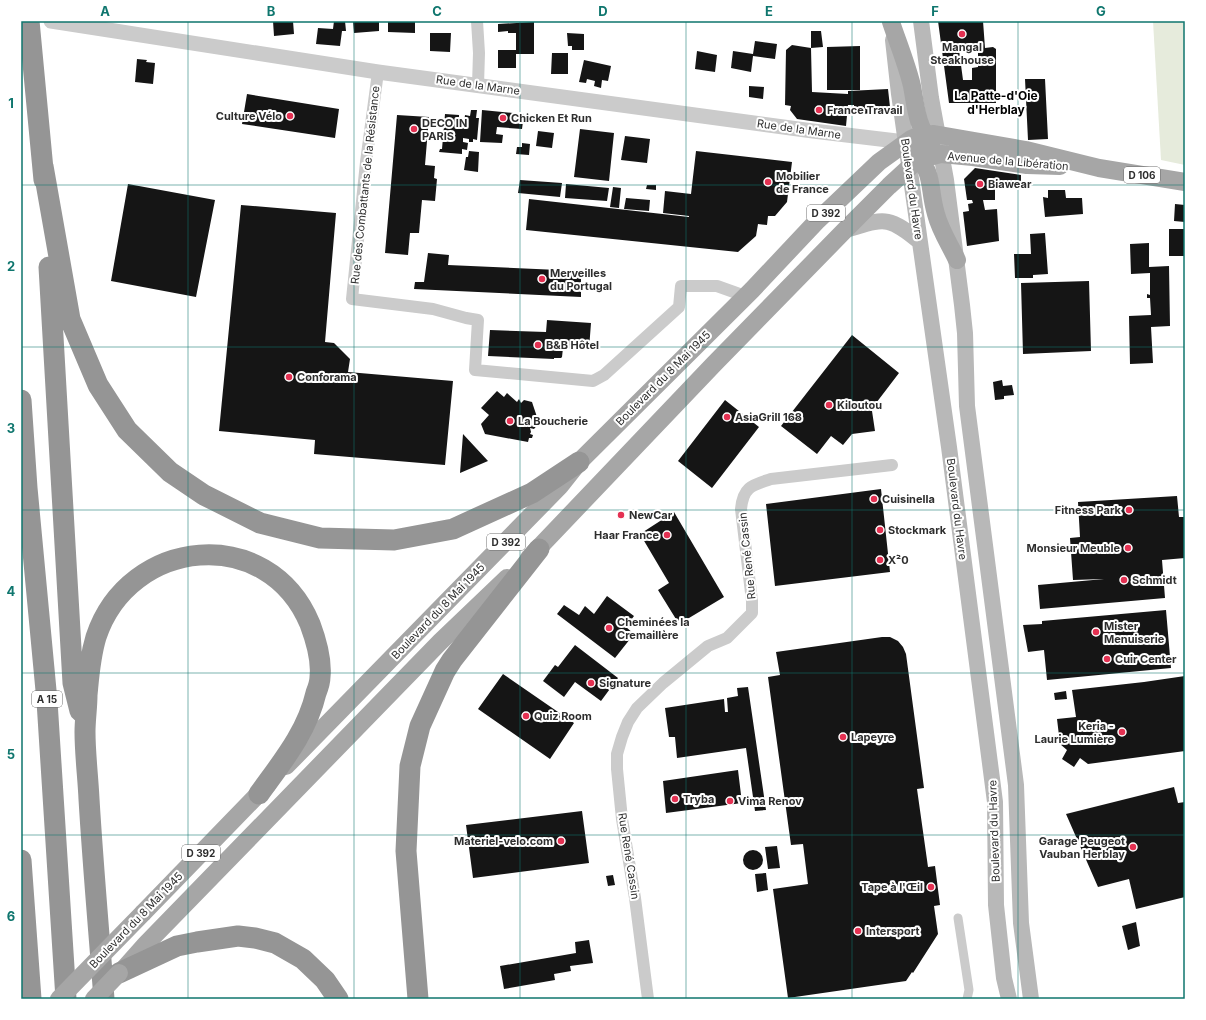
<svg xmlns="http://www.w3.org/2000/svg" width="1206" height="1020" viewBox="0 0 1206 1020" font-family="Inter,sans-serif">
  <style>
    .green { fill: #e6ebdc }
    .building { fill: #151515; fill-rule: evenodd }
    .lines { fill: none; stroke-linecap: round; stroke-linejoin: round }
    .pedestrian { stroke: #cbcbcb; stroke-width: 9 }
    .minor { stroke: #cbcbcb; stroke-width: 12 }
    .tertiary { stroke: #cbcbcb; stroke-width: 15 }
    .secondary { stroke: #b8b8b8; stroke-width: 16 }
    .primary { stroke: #a6a6a6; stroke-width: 18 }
    .motorway { stroke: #959595; stroke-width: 21 }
    .primary-bridge { stroke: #a6a6a6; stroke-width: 18 }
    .grid { fill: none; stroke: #0f766e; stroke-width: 1; stroke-opacity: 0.55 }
    .poi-dot { fill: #e43152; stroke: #fff; stroke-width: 1.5 }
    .labels { text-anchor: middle; stroke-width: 4; stroke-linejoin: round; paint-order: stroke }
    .shield { fill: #fff; stroke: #6d6d6d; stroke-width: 1 }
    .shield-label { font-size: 10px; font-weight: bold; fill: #2e2e2e }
    .poi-label { font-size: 11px; font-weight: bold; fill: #2e2e2e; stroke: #fff; text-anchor: start }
    .street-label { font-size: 11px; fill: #2e2e2e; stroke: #fff }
    .neighbourhood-label { font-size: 12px; font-weight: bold; fill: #000; stroke: #fff }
    .neatline { fill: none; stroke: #0f766e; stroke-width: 1.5 }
    .grid-label { font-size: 13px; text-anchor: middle; font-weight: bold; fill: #0f766e }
  </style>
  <rect width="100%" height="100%" fill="#fff"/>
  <path class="green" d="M1153 21H1185V165L1161 160Z"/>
  <path class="building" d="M273 21H293L294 34 274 36Z
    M334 21H345L346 31H342L340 46 316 44 318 28 333 29Z
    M353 21H379V31L354 33Z
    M388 21H415V33L388 32Z
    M938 21H983L985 48 993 47 996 49V103H949ZM978 49V67L972 68V80H963L959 50Z
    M534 22V54H516V68H498V50H516V33H508V31L498 32V24Z
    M811 31H821L823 47 811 48Z
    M430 33H451L450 52 430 51Z
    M567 33 584 34V50H572V46H568Z
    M755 41 777 44 775 59 753 56 751 72 731 68 733 51 753 54Z
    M792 45 811 48 812 92 848 94V91L888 89 890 107H888L889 113 854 114V105H848L846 126 797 119 790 110 791 106 785 105 786 50Z
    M860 46V90H827V47Z
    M697 51 717 55 715 72 695 69Z
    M552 53H568V74H551Z
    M137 59 147 60 146 62 155 63 153 84 135 82Z
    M584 60 611 66 608 81 602 80 601 88 594 86 595 81 587 79 586 83 579 82Z
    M1025 79H1045L1048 139 1028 140Z
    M749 86 764 87 763 99 749 97Z
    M247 94 339 109 335 138 242 124Z
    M471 110H477L476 118H479L477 140 473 139V142H469V139L463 138V142L468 143 467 150 462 149V154L439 152 440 149H442L445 114 459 115V118L462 119 461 123H464L465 115 470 116Z
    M482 110 524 114 522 129 497 127 496 134 503 135 502 143 480 142Z
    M397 115 429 117 425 165 435 166 434 178 437 179 435 201 422 200 419 233H410L408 255 385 253Z
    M580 129 614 133 609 181 574 177Z
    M538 131 554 133 552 148 536 146Z
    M625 136 650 139 647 163 621 160Z
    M522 143 530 144 529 155 516 154 517 147H522Z
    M469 151 479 152 478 172 464 170 466 157H468Z
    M696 151 792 162 787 202 775 216H768L767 225 758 224 756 236 738 252 526 230 529 199 689 217V216L663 213 665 191 691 194Z
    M975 168 1021 175V189H995V200H983L985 210 997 209 999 241 967 246 963 212 969 211 968 204 973 203 972 200H967L964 179Z
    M520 180 562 183 560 197 518 193Z
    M128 184 215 200 196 297 111 281Z
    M566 184 609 188 607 201 565 198Z
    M647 185H656V190L646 189Z
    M613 187 621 188 619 208 610 207Z
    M1048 190H1065L1066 198H1082L1083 214 1045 217 1043 197 1048 198Z
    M626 198 650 200 649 211 624 209Z
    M1175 204 1185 205V222L1174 221Z
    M241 205 336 213 325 342 334 343 350 359 348 372 453 381 445 465 314 454 315 440 219 431Z
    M1169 229H1185V256H1169Z
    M1045 233 1048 274 1033 275V278H1015L1014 254H1031L1030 234Z
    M1149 243V267L1169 266 1170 326 1151 327 1153 363 1130 364 1129 316 1151 315 1150 298H1147V294L1150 295V273L1131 274 1130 244Z
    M428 253 449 255 448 265 581 271V297L414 289 415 282H424Z
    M1089 281 1091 351 1023 354 1021 283Z
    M547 320 591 323 589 349 563 348 562 357 561 358H554V359L488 356 490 330 546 332Z
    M852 335 899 373 870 411H872L875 431 852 434 843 445 831 436 817 454 781 426Z
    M1002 380 1003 386 1012 385 1014 395 1004 396V399L995 400 993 382Z
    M497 391 504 397 507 393 517 402 519 399 521 403 524 400 532 402 539 423 534 429 530 428 531 432 530 434 533 435 532 438H529L528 442 485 434 481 424 489 415 481 408Z
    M725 400 759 427 712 488 678 461Z
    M463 434 488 461 460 473Z
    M881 489 890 572 775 586 766 504Z
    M1177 496 1179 517H1185V558L1162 560 1165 598 1040 609 1038 585 1104 579 1073 580 1070 538 1080 537 1078 502Z
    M674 512 724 597 679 624 658 590 669 583 640 534Z
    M607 596 634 616 626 627 634 634 615 658 557 614 564 605 579 615 585 606 594 614Z
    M1166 610 1171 668 1047 680 1044 650 1028 652 1023 625 1042 624V621Z
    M882 637H890L898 641 903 647 906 654 924 788 917 789 928 867 935 866 940 905 934 906 938 934 913 973 912 972 906 981 788 998 773 889 808 884 803 844 791 845 768 677 780 675 776 652Z
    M575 645 618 678 601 701 575 682 564 697 543 681 555 665 558 667Z
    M503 674 574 723 550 759 478 709Z
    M1185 676V751L1088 764 1080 758 1074 767 1062 759 1067 750 1060 744 1057 719 1076 717 1072 690 1144 682Z
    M748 687 766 810 755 811 746 748 677 758 675 737H669L665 708 724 699 725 712H728L727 698 738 696 737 688Z
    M1066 691 1067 699 1055 700 1054 693Z
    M738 770 742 803 666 813 663 781Z
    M1174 787 1178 803 1185 802V897L1136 909 1129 879 1098 887 1066 814Z
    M582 811 589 863 473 878 466 825Z
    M777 846 780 868 768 869 765 847Z
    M743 860a10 10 0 1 1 20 0a10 10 0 1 1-20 0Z
    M766 873 768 890 757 892 755 874Z
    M613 875 615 885 608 886 606 876Z
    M1136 922 1140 946 1128 950 1122 926Z
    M589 940 593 963 570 966 571 971 554 974 555 980 504 989 500 966 576 953 575 942Z"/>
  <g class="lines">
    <path class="pedestrian" d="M958 918 969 990 967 999"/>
    <path class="minor" d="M477 21 479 53 478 85
      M378 72 366 162 352 299 433 309 466 318 478 320 475 370 593 381 604 375 679 307 681 286H717L745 296
      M648 999 635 898 622 819 617 769V754L622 737 628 722 637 708 663 683 708 646 727 638 752 613V601L741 509C743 487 752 485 771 479L892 465"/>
    <path class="tertiary" d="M51 21 378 72 813 131 905 142"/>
    <path class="secondary" d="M921 21 931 98 946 180 962 305 965 333 967 406 1016 785 1021 923 1031 999
      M893 40 899 94 949 447 995 802 996 905 1004 978 1009 999
      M845 230C884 219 887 214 920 242"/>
    <path class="primary" d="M891 22C898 43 907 65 912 86 916 108 917 126 931 144
      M914 151C935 175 928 187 936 214 940 230 950 245 957 260
      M529 558 714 364 845 230 889 186 913 164 921 159 941 154 973 157 1027 165 1060 166
      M286 766 560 486 579 462 752 290 816 222 879 162 911 139 918 136 934 134 1026 150 1099 168 1185 182
      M143 913 268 784
      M122 971 146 944 440 642 507 578"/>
    <path class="motorway" d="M29 21 44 180
      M43 166 70 319 98 385 127 430 170 472 204 495 260 523 320 538 394 540 453 529 532 493 579 462
      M49 267 73 683 80 711
      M21 400 27 488 47 701 66 999
      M21 860 31 999
      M119 973 177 946 197 942 238 936 255 938 275 943 303 959 325 980 338 999
      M104 999C99 932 93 866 89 799 88 777 85 754 85 732 85 720 87 707 87 695 89 674 90 657 96 637 129 537 268 523 310 624 316 640 322 659 320 677 320 682 318 688 316 693 307 732 282 762 259 794
      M418 999 406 851 410 766 420 726 445 671 452 660 539 549"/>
    <path class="primary-bridge" d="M59 999 143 913
      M94 999 119 973"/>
  </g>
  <path class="grid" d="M188 21V999M354 21V999M520 21V999M686 21V999M852 21V999M1018 21V999M21 185H1185M21 347H1185M21 510H1185M21 673H1185M21 835H1185"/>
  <g class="poi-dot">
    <circle cx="962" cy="34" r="4"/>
    <circle cx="819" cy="110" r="4"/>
    <circle cx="290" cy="116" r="4"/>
    <circle cx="503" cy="118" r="4"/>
    <circle cx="414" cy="129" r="4"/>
    <circle cx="768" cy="182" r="4"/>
    <circle cx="980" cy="184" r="4"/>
    <circle cx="542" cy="279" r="4"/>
    <circle cx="538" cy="345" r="4"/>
    <circle cx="289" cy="377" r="4"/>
    <circle cx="829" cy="405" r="4"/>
    <circle cx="727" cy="417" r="4"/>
    <circle cx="510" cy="421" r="4"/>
    <circle cx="874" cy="499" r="4"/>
    <circle cx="1129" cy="510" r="4"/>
    <circle cx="621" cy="515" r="4"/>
    <circle cx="880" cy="530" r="4"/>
    <circle cx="667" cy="535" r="4"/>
    <circle cx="1128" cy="548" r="4"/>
    <circle cx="880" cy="560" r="4"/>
    <circle cx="1124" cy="580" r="4"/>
    <circle cx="609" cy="628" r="4"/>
    <circle cx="1096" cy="632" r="4"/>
    <circle cx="1107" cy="659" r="4"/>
    <circle cx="591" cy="683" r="4"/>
    <circle cx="526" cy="716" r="4"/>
    <circle cx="1122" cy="732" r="4"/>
    <circle cx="843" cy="737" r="4"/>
    <circle cx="675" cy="799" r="4"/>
    <circle cx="730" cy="801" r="4"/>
    <circle cx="561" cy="841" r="4"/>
    <circle cx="1133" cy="847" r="4"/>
    <circle cx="931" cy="887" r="4"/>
    <circle cx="858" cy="931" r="4"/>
  </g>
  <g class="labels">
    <g class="shield">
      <rect x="1124" y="167" width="36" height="16" rx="3"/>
      <rect x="807" y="205" width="38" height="16" rx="3"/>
      <rect x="487" y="534" width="38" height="16" rx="3"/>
      <rect x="32" y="691" width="30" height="16" rx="3"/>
      <rect x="182" y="845" width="38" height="16" rx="3"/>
    </g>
    <g class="shield-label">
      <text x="1142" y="179">D 106</text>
      <text x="826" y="217">D 392</text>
      <text x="506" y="546">D 392</text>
      <text x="47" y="703">A 15</text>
      <text x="201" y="857">D 392</text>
    </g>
    <g class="poi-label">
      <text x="962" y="51" text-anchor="middle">Mangal<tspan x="962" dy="13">Steakhouse</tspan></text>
      <text x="827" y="114">France Travail</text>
      <text x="282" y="120" text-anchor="end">Culture Vélo</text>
      <text x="511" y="122">Chicken Et Run</text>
      <text x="422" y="127">DECO IN<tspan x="422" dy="13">PARIS</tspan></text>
      <text x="776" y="180">Mobilier<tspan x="776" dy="13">de France</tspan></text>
      <text x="988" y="188">Biawear</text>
      <text x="550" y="277">Merveilles<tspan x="550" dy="13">du Portugal</tspan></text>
      <text x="546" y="349">B&amp;B Hôtel</text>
      <text x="297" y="381">Conforama</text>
      <text x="837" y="409">Kiloutou</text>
      <text x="735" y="421">AsiaGrill 168</text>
      <text x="518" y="425">La Boucherie</text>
      <text x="882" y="503">Cuisinella</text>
      <text x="1121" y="514" text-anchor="end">Fitness Park</text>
      <text x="629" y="519">NewCar</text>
      <text x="888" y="534">Stockmark</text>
      <text x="659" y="539" text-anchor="end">Haar France</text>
      <text x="1120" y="552" text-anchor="end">Monsieur Meuble</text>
      <text x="888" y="564">X²0</text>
      <text x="1132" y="584">Schmidt</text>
      <text x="617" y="626">Cheminées la<tspan x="617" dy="13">Cremaillère</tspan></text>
      <text x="1104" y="630">Mister<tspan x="1104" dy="13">Menuiserie</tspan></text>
      <text x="1115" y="663">Cuir Center</text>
      <text x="599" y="687">Signature</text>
      <text x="534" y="720">Quiz Room</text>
      <text x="1114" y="730" text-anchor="end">Keria -<tspan x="1114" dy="13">Laurie Lumière</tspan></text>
      <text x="851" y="741">Lapeyre</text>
      <text x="683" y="803">Tryba</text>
      <text x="738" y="805">Vima Renov</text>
      <text x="553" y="845" text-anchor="end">Materiel-velo.com</text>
      <text x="1125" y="845" text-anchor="end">Garage Peugeot<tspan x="1125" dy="13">Vauban Herblay</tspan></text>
      <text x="923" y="891" text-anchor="end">Tape à l'Œil</text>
      <text x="866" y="935">Intersport</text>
    </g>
    <g class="street-label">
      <text transform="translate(478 85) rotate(8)" y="4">Rue de la Marne</text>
      <text transform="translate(799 129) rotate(8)" y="4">Rue de la Marne</text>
      <text transform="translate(1008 161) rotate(5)" y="4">Avenue de la Libération</text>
      <text transform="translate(365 185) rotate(-84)" y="4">Rue des Combattants de la Résistance</text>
      <text transform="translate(912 189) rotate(82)" y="4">Boulevard du Havre</text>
      <text transform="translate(663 378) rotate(-45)" y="4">Boulevard du 8 Mai 1945</text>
      <text transform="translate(957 509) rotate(83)" y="4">Boulevard du Havre</text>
      <text transform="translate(747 556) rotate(-96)" y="4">Rue René Cassin</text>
      <text transform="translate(438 611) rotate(-46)" y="4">Boulevard du 8 Mai 1945</text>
      <text transform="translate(994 831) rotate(-92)" y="4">Boulevard du Havre</text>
      <text transform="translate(629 856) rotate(81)" y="4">Rue René Cassin</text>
      <text transform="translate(136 920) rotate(-46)" y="4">Boulevard du 8 Mai 1945</text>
    </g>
    <g class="neighbourhood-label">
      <text x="996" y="100">La Patte-d'Oie<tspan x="996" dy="14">d'Herblay</tspan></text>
    </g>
  </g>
  <rect width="1206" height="1020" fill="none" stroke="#ffffff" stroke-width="44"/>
  <rect x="22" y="22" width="1162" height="976" class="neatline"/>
  <g class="grid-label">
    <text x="105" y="16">A</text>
    <text x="271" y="16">B</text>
    <text x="437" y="16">C</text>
    <text x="603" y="16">D</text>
    <text x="769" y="16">E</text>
    <text x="935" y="16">F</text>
    <text x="1101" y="16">G</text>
    <text x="11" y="108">1</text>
    <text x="11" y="271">2</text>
    <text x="11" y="433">3</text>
    <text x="11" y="596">4</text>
    <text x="11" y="759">5</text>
    <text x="11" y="921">6</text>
  </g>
</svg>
